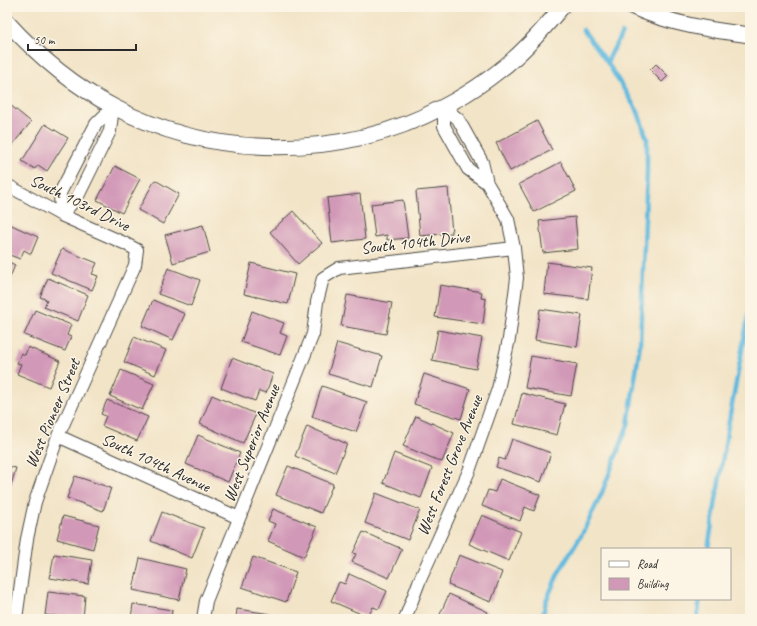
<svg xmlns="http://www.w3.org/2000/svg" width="757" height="626" viewBox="0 0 757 626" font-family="Caveat,sans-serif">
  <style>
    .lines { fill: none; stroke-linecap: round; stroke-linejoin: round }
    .stream { stroke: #61badf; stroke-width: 4.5 }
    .building { fill: #d198b7 }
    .minor-casing { stroke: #494742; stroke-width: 14 }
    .tertiary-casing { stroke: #494742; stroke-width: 17 }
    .minor { stroke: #fff; stroke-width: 12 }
    .tertiary { stroke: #fff; stroke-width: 15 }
    .labels { text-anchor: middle; stroke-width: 3; stroke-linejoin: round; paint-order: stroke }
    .street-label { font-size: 17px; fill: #2b2b2b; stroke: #fcf5e5 }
  </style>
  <rect width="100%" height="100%" fill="#fcf5e5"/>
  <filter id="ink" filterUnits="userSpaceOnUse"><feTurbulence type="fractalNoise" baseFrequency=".025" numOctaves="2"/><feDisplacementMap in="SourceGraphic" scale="8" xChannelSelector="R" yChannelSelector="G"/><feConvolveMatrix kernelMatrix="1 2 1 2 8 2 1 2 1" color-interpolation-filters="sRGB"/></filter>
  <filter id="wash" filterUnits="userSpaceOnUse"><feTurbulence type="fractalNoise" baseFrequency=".012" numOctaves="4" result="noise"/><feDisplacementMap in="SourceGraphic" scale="16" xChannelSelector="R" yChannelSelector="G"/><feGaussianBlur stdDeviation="0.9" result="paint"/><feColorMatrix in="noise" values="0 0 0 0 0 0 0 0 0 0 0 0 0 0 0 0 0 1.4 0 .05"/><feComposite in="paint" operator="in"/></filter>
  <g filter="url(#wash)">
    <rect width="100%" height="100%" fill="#f2e4c7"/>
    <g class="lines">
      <path class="stream" d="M607 62 622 33
        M708 549 728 426 750 307
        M542 619 546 601 559 572 582 534 601 495 628 425 640 345 647 171V139L638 112 607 62 583 30
        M697 619 700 599"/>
    </g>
    <g id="blocks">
      <path class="building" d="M656 64 668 76 662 82 650 70Z
        M9 104 31 122 8 150 7 149V107Z
        M537 121 552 150 510 171 496 143Z
        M45 124 68 138 47 171 38 165 35 169 22 161Z
        M561 162 576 191 534 212 519 184Z
        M115 166 140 179 122 213 97 200Z
        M155 180 179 194 163 224 138 210Z
        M448 188 452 233 420 236 416 191Z
        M360 194 365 239 332 243 327 198Z
        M403 200 408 238 387 240V235L375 237 371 204Z
        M293 211 322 243 298 264 270 232Z
        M575 217 578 249 543 253 539 221Z
        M7 223 38 237 31 254 24 250 20 259 7 254Z
        M203 225 210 252 173 263 165 235Z
        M62 249 97 263 92 274 98 276 92 290 51 273Z
        M7 261 15 265 7 285Z
        M547 262 592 268 588 299 544 294Z
        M251 263 295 274 288 304 244 294Z
        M168 268 200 280 191 306 158 294Z
        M48 278 88 295 78 321 44 307 47 300 40 297Z
        M440 285 482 292 481 298 486 299 483 324 435 317Z
        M347 295 392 303 386 334 341 326Z
        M153 300 185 314 173 340 142 326Z
        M540 309 582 315 577 347 535 340Z
        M35 310 71 325 67 335 71 337 65 351 24 335Z
        M252 311 284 323 280 333 287 336 280 355 241 342Z
        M438 330 482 338 476 369 432 360Z
        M134 337 166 350 155 375 124 362Z
        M337 343 382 356 373 387 328 374Z
        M28 347 60 361 49 387 17 374 21 364 17 363 21 353 25 355Z
        M531 356 577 364 571 396 525 388Z
        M232 358 273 374 266 393 259 391 255 401 221 388Z
        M121 370 154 384 142 410 110 396Z
        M424 374 470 389 461 419 414 404Z
        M322 386 367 402 356 432 312 417Z
        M522 393 565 404 557 435 514 424Z
        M212 395 256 414 243 443 200 424Z
        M107 400 148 417 137 441 102 426 106 416 101 414Z
        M416 416 454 433 442 462 403 446Z
        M307 426 347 444 335 473 295 456Z
        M198 435 240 453 228 482 186 464Z
        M512 439 551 453 541 482 496 467 499 458 505 460Z
        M394 453 432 468 421 498 383 483Z
        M7 466 16 468 9 492 7 491Z
        M288 466 333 484 321 513 276 495Z
        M75 476 111 488 103 511 67 498Z
        M500 479 540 495 534 511 525 507 520 521 482 506 488 490 495 492Z
        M376 493 420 510 408 540 365 523Z
        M273 509 317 527 304 557 268 541 275 524 268 521Z
        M162 512 204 528 192 558 151 541Z
        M482 515 521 532 509 561 469 544Z
        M63 516 99 525 93 549 57 539Z
        M363 532 402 549 389 578 352 562 356 554 353 553Z
        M54 554 92 560 88 584 50 578Z
        M459 555 502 572 491 602 448 585Z
        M253 557 296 572 286 602 242 587Z
        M140 558 186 569 179 600 133 590Z
        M349 574 387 591 379 609 373 607 368 617 331 601 339 582 345 584Z
        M48 592 85 596 83 619 45 615Z
        M449 594 488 612 485 619H438Z
        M133 604 172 610 171 619H131Z
        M237 609 271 614 270 619H236Z"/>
    </g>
  </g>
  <g filter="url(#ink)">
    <use href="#blocks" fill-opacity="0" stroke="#494742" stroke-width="1"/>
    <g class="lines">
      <defs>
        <path id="minor" d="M444 107V126L468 169 487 183
          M7 185 61 215 124 243 137 250 135 265 58 436 35 502 27 539 16 619
          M61 215 60 193 96 124 113 107
          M61 215 77 198 110 131 113 107
          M58 436 239 518
          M203 619 206 601 313 334 317 302 323 278 339 268 514 248
          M405 619 419 582 469 471 498 389 509 339 517 278 514 248 508 219 487 183 482 162 458 119 444 107"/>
        <path id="tertiary" d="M633 7C670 24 710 30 750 35
          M7 22C37 55 74 86 114 107 214 160 343 160 443 107 472 92 505 69 528 45 540 33 551 20 562 7"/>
      </defs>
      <use href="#minor" class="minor-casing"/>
      <use href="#tertiary" class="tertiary-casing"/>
      <use href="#minor" class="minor"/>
      <use href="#tertiary" class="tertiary"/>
    </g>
  </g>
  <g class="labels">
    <g class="street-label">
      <text transform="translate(80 202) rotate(26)" y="6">South 103rd Drive</text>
      <text transform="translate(415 242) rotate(-6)" y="6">South 104th Drive</text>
      <text transform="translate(52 413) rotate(-67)" y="6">West Pioneer Street</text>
      <text transform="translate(251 443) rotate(-68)" y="6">West Superior Avenue</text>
      <text transform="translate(156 462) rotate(25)" y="6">South 104th Avenue</text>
      <text transform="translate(449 465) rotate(-68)" y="6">West Forest Grove Avenue</text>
    </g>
  </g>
  <rect width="757" height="626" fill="none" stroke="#fcf5e5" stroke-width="24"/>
  <rect x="601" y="548" width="130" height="52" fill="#fcf5e5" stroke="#a8a49b"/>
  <rect x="609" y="561" width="20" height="6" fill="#ffffff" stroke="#a8a49b"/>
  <text x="637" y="568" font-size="12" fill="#2b2b2b">Road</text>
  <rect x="609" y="578" width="20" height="12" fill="#d198b7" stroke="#a8a49b"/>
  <text x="637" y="588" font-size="12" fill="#2b2b2b">Building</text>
  <path d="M28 44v6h108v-6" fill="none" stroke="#2b2b2b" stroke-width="2"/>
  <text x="34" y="44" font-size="12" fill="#2b2b2b" stroke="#fcf5e5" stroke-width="3" paint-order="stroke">50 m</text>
</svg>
